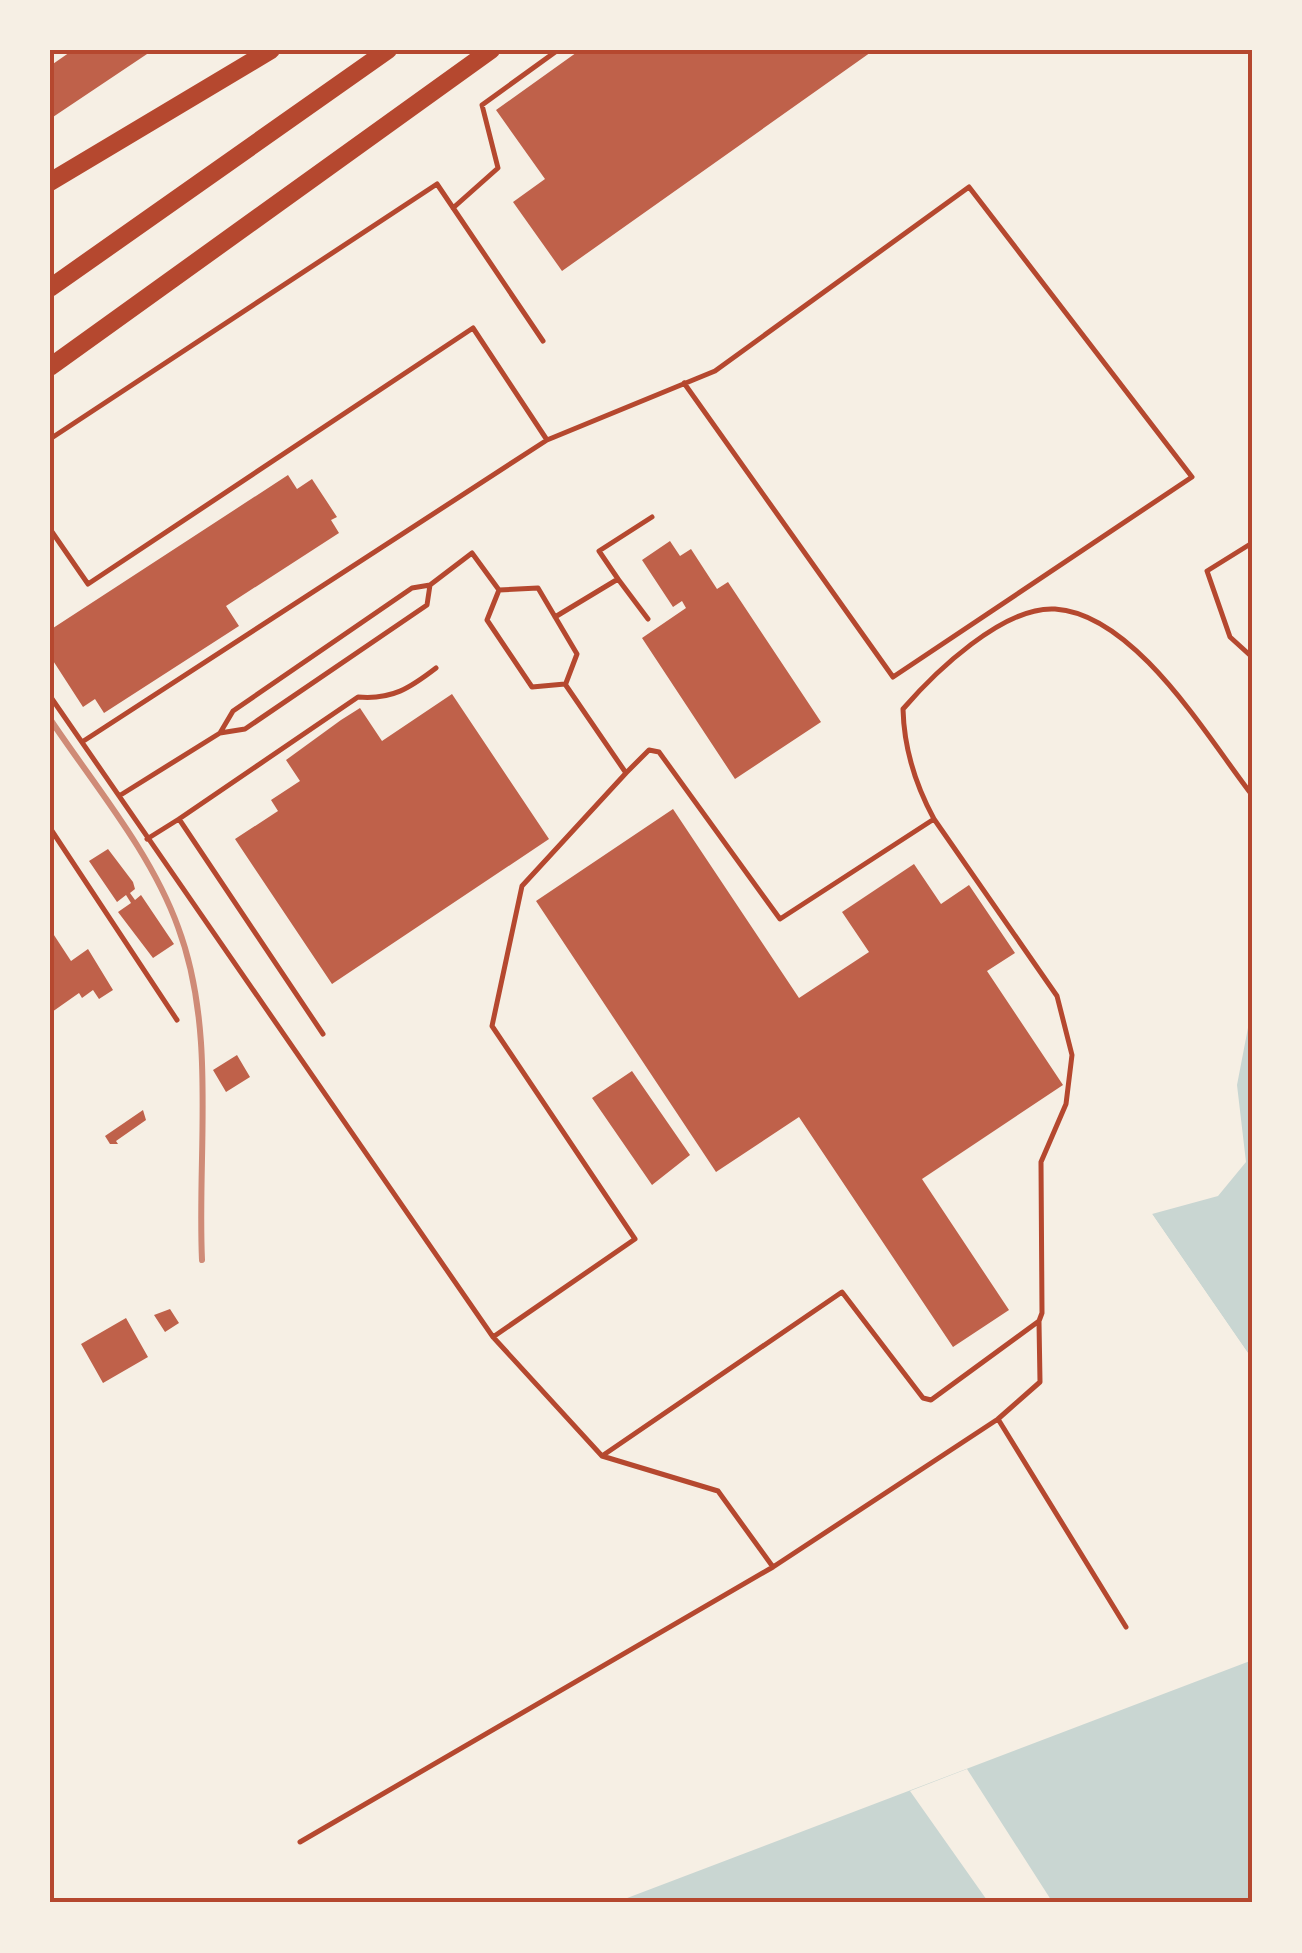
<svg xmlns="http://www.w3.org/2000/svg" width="1302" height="1953" viewBox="0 0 1302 1953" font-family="'PT Sans',sans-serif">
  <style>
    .water { fill: #c9d6d2 }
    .pier { fill: #f6efe4 }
    .building { fill: #bf614a }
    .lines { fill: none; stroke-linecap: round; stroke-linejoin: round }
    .service { stroke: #b5482f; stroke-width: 5 }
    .motorway { stroke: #b5482f; stroke-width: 18 }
    .rail { stroke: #cf8b77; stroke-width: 6 }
    .neatline { fill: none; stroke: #b5482f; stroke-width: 4 }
  </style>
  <rect width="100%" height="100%" fill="#f6efe4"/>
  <path class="water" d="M1252 1007V1359L1152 1214 1218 1196 1246 1162 1237 1085Z
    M1250 1661 1252 1903H614Z"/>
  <path class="pier" d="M1152 1214 1252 1359V1364L1150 1220Z
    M967 1769 1053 1903H989L910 1791Z"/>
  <path class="building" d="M73 50H153L50 119V66Z
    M580 50H874L562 271 513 202 545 179 496 110Z
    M288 475 297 489 312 479 337 517 331 520 339 533 226 606 239 626 104 713 95 699 83 707 50 656V630Z
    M670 541 680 556 691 549 717 589 728 582 821 722 735 779 642 638 686 608 682 601 673 607 642 560Z
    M452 694 549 839 332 984 235 839 278 811 271 800 300 781 286 760 341 720 360 708 382 741Z
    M673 809 799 998 869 952 842 912 914 864 941 904 969 885 1015 953 987 971 1063 1085 922 1179 1009 1310 953 1347 799 1117 716 1172 536 901Z
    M108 849 133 882 135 889 130 893 135 900 141 895 174 944 153 958 118 912 131 903 126 895 117 902 89 861Z
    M50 929 71 961 88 949 113 990 99 999 93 990 82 998 79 993 52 1012Z
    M237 1055 250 1077 226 1092 213 1070Z
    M632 1071 690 1155 652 1185 592 1098Z
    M143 1110 146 1120 116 1141 118 1144H110L105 1136Z
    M170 1309 179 1323 165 1332 154 1315Z
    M126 1318 148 1357 103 1383 81 1344Z"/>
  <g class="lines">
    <path class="service" d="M453 208 498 168 482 105 558 50
      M50 439 437 184 543 341
      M547 440 715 371 969 187 1192 477 893 677 684 383
      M50 529 88 584 473 328 547 440 82 742
      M1252 543 1207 571 1230 637 1252 657
      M618 579 648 619
      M430 585 472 553 499 590
      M499 590 538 588 577 654 566 683
      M499 590 487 620 532 687 565 684
      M555 617 618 579 599 551 652 517
      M565 684 626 773 649 750 659 752 780 919 934 819 1057 996 1072 1055 1066 1104 1041 1162 1042 1313 1039 1321 931 1400 923 1398 842 1292 602 1456 493 1337 635 1239 492 1026 522 886 626 773
      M50 696 493 1337
      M119 796 220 733 245 729 427 605 430 585 412 588 233 711 220 733
      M179 819 358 697C392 700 410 688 436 668
      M934 819C915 784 904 749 903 709 934 673 1003 606 1055 609 1135 614 1207 737 1252 795
      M50 828 177 1020
      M147 839 179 819 323 1034
      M998 1419 1040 1382 1039 1322
      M773 1567 998 1419 1126 1627
      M300 1842 773 1567 718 1491 602 1456"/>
    <path class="motorway" d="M50 182 271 50
      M50 288 388 50
      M50 367 491 50"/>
    <path class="rail" d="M50 719C94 785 151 852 178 927 217 1031 197 1151 202 1260"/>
  </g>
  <rect width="1302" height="1953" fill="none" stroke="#f6efe4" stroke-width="105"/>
  <rect x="52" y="52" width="1198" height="1848" class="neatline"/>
</svg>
